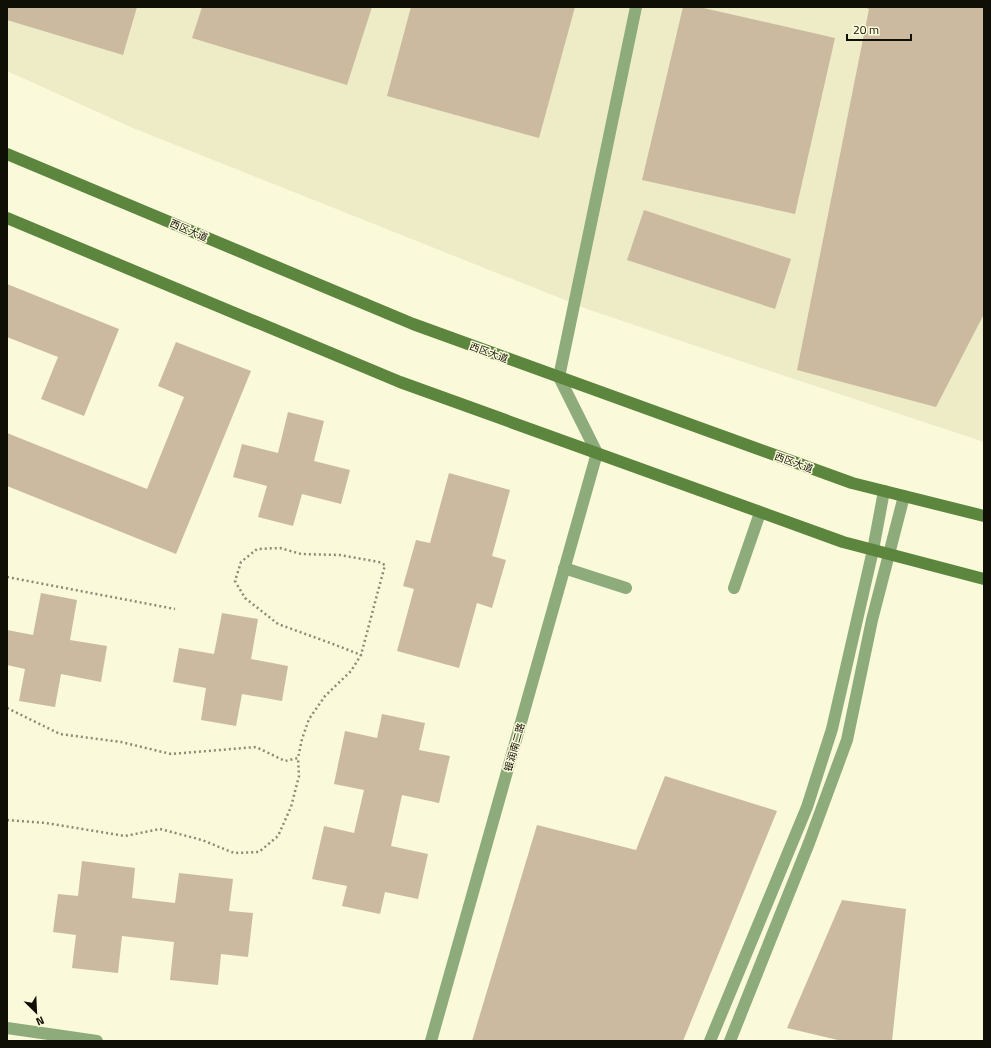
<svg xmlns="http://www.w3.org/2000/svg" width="991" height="1048" viewBox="0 0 991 1048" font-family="'Titillium Web','Noto Sans SC',sans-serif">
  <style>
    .built { fill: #edecc6 }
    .building { fill: #cbbaa0 }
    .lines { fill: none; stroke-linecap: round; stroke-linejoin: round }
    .path { stroke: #8b8a75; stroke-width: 2.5; stroke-dasharray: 2 3; stroke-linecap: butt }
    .street { stroke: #8eab7c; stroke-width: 12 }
    .secondary { stroke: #5c853d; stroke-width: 12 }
    .labels { text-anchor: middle; stroke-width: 3; stroke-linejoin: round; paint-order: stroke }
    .street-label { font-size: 10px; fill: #100f05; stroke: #faf9da }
  </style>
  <rect width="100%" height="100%" fill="#faf9da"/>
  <path class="built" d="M7 7H984V442L788 377 590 310 133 128 7 71Z"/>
  <path class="building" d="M7 7H137L123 55 7 20Z
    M202 7H372L347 85 192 38Z
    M411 7H575L539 138 387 96Z
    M683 7H699L835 38 795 214 642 180Z
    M863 7H984V314L936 407 797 370 869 9Z
    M644 210 791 259 775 309 627 260Z
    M7 284 119 329 84 416 41 399 58 357 7 337Z
    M176 342 251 371 176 554 7 486V433L147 489 184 397 158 386Z
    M288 412 324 421 314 461 350 470 341 504 302 494 293 526 258 517 267 486 233 477 242 444 278 453Z
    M449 473 510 490 492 556 506 560 492 608 477 603 459 668 397 651 414 589 403 586 416 540 430 543Z
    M41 593 77 600 70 640 107 646 101 682 61 674 55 707 19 701 25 669 7 665V630L33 635Z
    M222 613 258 619 251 659 288 666 282 701 242 694 236 726 201 720 206 688 173 682 179 648 214 654Z
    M382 714 425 723 419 750 450 756 439 803 402 795 391 846 428 854 418 899 385 892 380 914 342 906 347 886 312 879 324 826 354 833 364 790 334 784 345 731 377 738Z
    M665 776 777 811 683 1041H472L537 825 636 850Z
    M82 861 135 868 132 898 175 903 179 873 233 879 229 911 253 913 248 957 221 954 218 985 170 980 174 942 122 936 118 973 72 968 76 935 53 932 58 894 78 896Z
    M842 900 906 909 892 1041H842L787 1028Z"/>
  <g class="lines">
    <path class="path" d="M7 577 175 609
      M7 708 60 734 121 742 171 754 256 747 285 761 298 758 302 739 309 719 325 696 351 671 361 655 333 644 278 624 245 598 235 581 241 562 257 549 280 548 301 554 340 555 379 562 385 565 361 655
      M7 820 46 823 125 836 160 829 202 840 234 853 259 852 278 836 291 807 299 776 298 758"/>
    <path class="street" d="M564 568 626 588
      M734 588 760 513
      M7 1028 97 1041
      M431 1041 597 453 559 377 636 7
      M710 1041 807 807 832 729 873 550 884 491
      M730 1041 809 843 847 740 872 620 904 496"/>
    <path class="secondary" d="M7 154 413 324 852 483 984 516
      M7 218 400 382 843 542 984 579"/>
  </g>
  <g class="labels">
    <g class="street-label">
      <text transform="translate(189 230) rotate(23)" y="4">西区大道</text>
      <text transform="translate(489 352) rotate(20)" y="4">西区大道</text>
      <text transform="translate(794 462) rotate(20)" y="4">西区大道</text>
      <text transform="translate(514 747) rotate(-74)" y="4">银润南二路</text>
    </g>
  </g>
  <rect width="991" height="1048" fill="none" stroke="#100f05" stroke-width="16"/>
  <g transform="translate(36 1012) rotate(156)" stroke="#faf9da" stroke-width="3" paint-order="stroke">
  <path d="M0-3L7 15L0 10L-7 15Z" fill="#100f05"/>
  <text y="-6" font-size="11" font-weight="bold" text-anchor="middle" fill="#100f05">N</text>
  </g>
  <path d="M847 34v6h64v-6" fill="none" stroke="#100f05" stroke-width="2"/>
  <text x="853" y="34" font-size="12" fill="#100f05" stroke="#faf9da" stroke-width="3" paint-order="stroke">20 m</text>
</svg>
